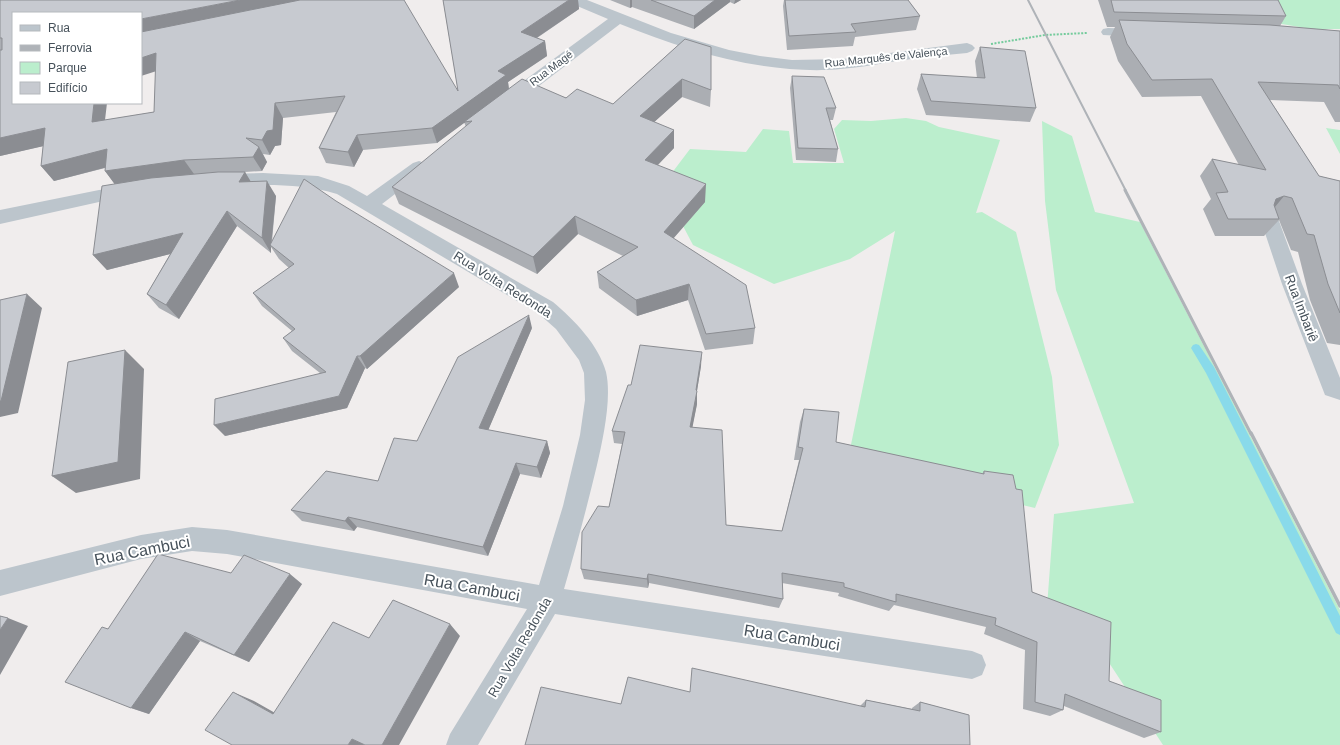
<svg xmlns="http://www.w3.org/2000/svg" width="1340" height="745" viewBox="0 0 1340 745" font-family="Helvetica,sans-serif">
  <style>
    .green { fill: #bbeecd }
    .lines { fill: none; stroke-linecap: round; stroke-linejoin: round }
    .stream { fill: #89daea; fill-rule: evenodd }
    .path { stroke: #74cb9c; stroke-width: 2; stroke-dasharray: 2 1.5; stroke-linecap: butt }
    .minor { fill: #bcc5cc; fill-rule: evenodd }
    .rail-far2 { stroke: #afb3b8; stroke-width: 2 }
    .rail-far1 { stroke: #afb3b8; stroke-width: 3 }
    .rail { stroke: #afb3b8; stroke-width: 3.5 }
    .wall { fill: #abaeb3; fill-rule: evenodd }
    .shaded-wall { fill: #8b8d92 }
    .building { fill: #c7cad0; stroke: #8b8d92 }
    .labels { text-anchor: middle; stroke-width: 4; stroke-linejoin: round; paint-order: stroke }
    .far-street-label { font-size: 11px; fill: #46515a; stroke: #fff }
    .street-label { font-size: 13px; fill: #46515a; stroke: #fff }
    .near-street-label { font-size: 16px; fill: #46515a; stroke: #fff }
  </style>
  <rect width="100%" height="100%" fill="#f0eded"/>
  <path class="green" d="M1269 0H1340V29H1311L1276 23Z
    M906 118 926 121 939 127 1000 140 976 213 982 212 1016 232 1052 377 1059 445 1035 508 847 464 895 231 850 259 774 284 693 245 662 186 690 149 746 152 763 129 789 131 793 163H844L834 129 842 120 871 121Z
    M1042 121 1072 136 1095 212 1140 222 1340 610V745H1163L1102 652 1046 620 1054 514 1134 503 1056 290 1045 201Z
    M1326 128 1340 130V154Z"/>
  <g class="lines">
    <path class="stream" d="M1196 344 1199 345 1214 367 1340 616V635L1336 633 1206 373 1191 348 1193 345Z"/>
    <path class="path" d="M991 44 1045 35 1087 33"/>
    <path class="minor" d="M568 0H587L671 33 729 50 760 56 792 60 843 59 967 43 972 45 975 48 972 51 967 53C946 55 925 57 904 60 878 64 852 69 826 70 755 72 685 50 620 24L514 105 508 106 502 105 500 101 502 97 608 19 570 3Z
      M1108 28 1143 29 1148 30 1150 33 1148 36 1143 37 1103 35 1101 32 1103 29Z
      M419 161 425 163 428 167 425 171 382 204 553 302C575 321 598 344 606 372 612 398 603 439 597 465 587 507 576 548 564 589L972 651 982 655 986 665 982 675 972 679 555 614 478 745H446L450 734 527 609 227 554 192 551 141 559 0 596V570L141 535 192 527 227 530 539 585 563 506 580 435 585 400 584 373 579 360 556 329 539 314 337 194C299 182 259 185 220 186L214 184 211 180 214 176 220 174 263 173 318 176 349 186 367 196 413 163Z
      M130 186 136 188 139 192 136 196 99 202 0 224V210L99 190Z
      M1270 214 1277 216 1279 221 1302 284 1340 378V400L1325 395 1282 284 1261 221 1263 216Z"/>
    <path class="rail-far2" d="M1028 0 1126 191"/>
    <path class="rail-far1" d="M1125 190 1251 434"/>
    <path class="rail" d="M1251 433 1340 606"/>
  </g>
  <path class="wall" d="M0 0 458 91 443 0H578L579 9 537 38 545 41 547 56 508 82 509 89 613 104 685 39 711 90 710 107 682 97 654 122 674 148 658 165 705 202 673 239 755 328 753 344 705 350 688 300 637 316 599 288 597 272 623 256 578 234 537 274 399 204 392 187 466 127 464 122 437 143 363 150 354 167 326 163 319 148 336 112 283 118 281 145 275 146 270 155 263 154 267 162 262 171 245 172 251 182 276 196 272 242 459 287 367 369 365 368 347 408 225 436 320 373 292 351 283 338 292 331 262 306 253 293 289 268 279 259 271 247V253L237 226 179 319 159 308 147 294 170 254 107 270 93 255 115 184 105 171V168L54 181 41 166 43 146 0 156ZM13 13 156 71 154 112 105 120Z
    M610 0H741L734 4 730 2 694 29 632 7 630 8Z
    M784 0H908L920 16 916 30 855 37 853 46 787 50 783 6Z
    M1098 0H1278L1286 16 1280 26 1340 31V122H1335L1324 102 1270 100 1319 176 1340 181V345L1327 343 1310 300 1298 252 1291 250 1279 220 1264 236H1215L1203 209 1211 199 1200 176 1212 159 1239 165 1201 96 1142 97 1118 61 1110 37 1115 27H1107Z
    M980 47 1036 108 1030 122 926 115 917 89 921 74 977 78 975 61Z
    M792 76 836 108 833 120H830L838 149 836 162 796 160 790 88Z
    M532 328 488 430 547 441 550 453 541 478 520 474 488 556 357 527 354 531 302 521 291 510 378 481 417 441Z
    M701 366 697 391V404L692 427 726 525 782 531 799 460H794L800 422 804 409 836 442 982 474 984 471 1032 592 1109 681 1161 732 1144 738 1064 706 1063 710 1050 716 1023 709 1025 650 984 634 986 627 894 605 889 611 838 596 839 593 782 583 783 599 779 608 649 583 648 588 584 579 581 569 609 507 622 444 614 443 612 431 631 385Z
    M231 573 302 584 249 662 200 641 149 714 131 708 108 629Z
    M866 700 912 709V708L920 702 969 715 621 704 860 706Z"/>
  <path class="shaded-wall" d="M240 0H322L141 35V19Z
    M569 0H578L579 9 523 47 521 32Z
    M630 0H632V7L630 8Z
    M715 0H730V2L694 29V16Z
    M735 0H741L734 4Z
    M545 41 547 56 508 82 509 90 437 143 432 128 498 71Z
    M156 53 166 68 141 76V58Z
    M682 79V97L641 134 640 116Z
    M94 103H107L103 137 92 122Z
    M275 103 283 118 281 145 275 146 270 155 262 140Z
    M45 128 57 143 0 156V138Z
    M674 130V148L646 177 645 160Z
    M357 135 363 150 354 167 348 152Z
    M259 147 267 162 262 171 253 157Z
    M107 149 119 164 54 181 41 166Z
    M184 160 194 174 116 186 105 171Z
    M245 172 254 187 239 182Z
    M267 181 276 196 271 246 270 245 271 247V253L262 238Z
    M706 184 705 202 664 249V232Z
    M1284 196 1270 213 1276 199Z
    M227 211 237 226 179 319 166 305Z
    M575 216 578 234 537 274 533 257Z
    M183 233 194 248 107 270 93 255Z
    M454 273 459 287 367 369 360 356Z
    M689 284 688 300 637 316 636 300Z
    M27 294 42 308 18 413 0 417V401Z
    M529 315 532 328 484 440 479 428Z
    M125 350 144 369 140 479 76 493 52 476Z
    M702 352 701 366 695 403 697 391V404L690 440V427Z
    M357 356 365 368 347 408 225 436 214 425 339 396Z
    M547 441 550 453 541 478 537 467Z
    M516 463 520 474 488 556 483 547Z
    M348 517 357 527 354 531 345 521Z
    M290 574 302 584 249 662 234 655Z
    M648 574 649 583 648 588 647 579Z
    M8 618 28 626 0 675V630Z
    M450 624 460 636 399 745H382Z
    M185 632 200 641 149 714 131 708Z
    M233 692 254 701 291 722 273 714Z
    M352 739 365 745H348Z"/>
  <path class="building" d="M0 0H240L141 19V13H13V103H94L92 122 154 112 156 53 141 58V32L300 0H404L458 91 443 0H569L521 32 545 41 498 71 506 75 432 128 357 135 348 152 319 148 345 96 275 103 273 130 267 131 262 140 246 138 259 147 253 157 184 160 105 171 107 149 41 166 45 128 0 138V50H2V38H0Z
    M651 0H715L694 16Z
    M785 0H908L920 16 851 24 856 32 789 36Z
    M1111 0H1278L1286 16 1114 12Z
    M1119 20 1270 25 1340 31V89L1338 85 1258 82 1319 176 1340 181V313L1328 284 1314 235 1307 234 1292 198 1284 196 1276 199 1274 205 1279 219H1228L1216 193 1228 192 1212 159 1266 170 1212 79 1152 80 1127 44Z
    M685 39 711 47V90L682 79 640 116 674 130 645 160 706 184 664 232 746 285 755 328 706 334 689 284 636 300 597 272 638 247 575 216 533 257 392 187 472 121 464 122 522 79 566 98 577 89 613 104Z
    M980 47 1025 51 1036 108 931 101 921 74 985 78Z
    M792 76 824 77 836 108H826L838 149 798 148Z
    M218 172H245L239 182 267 181 262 238 227 211 166 305 147 294 183 233 93 255 102 186 151 178Z
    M304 179 336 201 454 273 360 356H357L339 396 214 425 215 399 326 372 283 338 295 329 253 293 294 264 270 245Z
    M27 294 1 401H0V300Z
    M529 315 479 428 547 441 537 467 516 463 483 547 348 517 345 521 291 510 326 471 378 481 394 438 417 441 458 357Z
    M640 345 702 352 696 390 697 391 690 427 722 430 726 525 782 531 803 448 798 447 804 409 839 412 836 442 984 474V471L1013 475 1016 489 1022 490 1032 592 1111 622 1109 681 1161 700V732L1065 694 1063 710 1035 702 1037 642 995 625 996 618 896 594V602L844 587V583L782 573 783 599 648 574 647 579 581 569 582 532 598 506 609 507 625 432 612 431 628 385H631Z
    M125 350 118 462 52 476 68 362Z
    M158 554 231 573 244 555 290 574 234 655 185 632 131 708 65 682 102 627 108 629Z
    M393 600 450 624 382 745H365L352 739 348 745H232L205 730 233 692 273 714 333 622 369 638Z
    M0 616 8 618 0 630Z
    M692 668 865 707 866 700 920 711V702L969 715 970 745H525L541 687 621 704 628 677 690 692Z"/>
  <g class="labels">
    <g class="far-street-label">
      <text transform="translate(886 57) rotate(-6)" y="4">Rua Marquês de Valença</text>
      <text transform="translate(551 68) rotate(-37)" y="4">Rua Magé</text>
    </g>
    <g class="street-label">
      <text transform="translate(503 284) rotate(32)" y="5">Rua Volta Redonda</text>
      <text transform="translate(1302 308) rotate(69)" y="5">Rua Imbariê</text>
      <text transform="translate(519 647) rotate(-60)" y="5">Rua Volta Redonda</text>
    </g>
    <g class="near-street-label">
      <text transform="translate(142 550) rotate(-11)" y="6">Rua Cambuci</text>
      <text transform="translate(472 587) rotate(10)" y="6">Rua Cambuci</text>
      <text transform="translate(792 637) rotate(9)" y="6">Rua Cambuci</text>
    </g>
  </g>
  <rect x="12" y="12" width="130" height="92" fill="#ffffff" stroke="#b5b9bd"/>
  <rect x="20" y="25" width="20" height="6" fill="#bcc5cc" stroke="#b5b9bd"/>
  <text x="48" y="32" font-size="12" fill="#46515a">Rua</text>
  <rect x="20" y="45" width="20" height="6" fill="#afb3b8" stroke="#b5b9bd"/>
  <text x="48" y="52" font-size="12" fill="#46515a">Ferrovia</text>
  <rect x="20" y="62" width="20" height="12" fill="#bbeecd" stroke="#b5b9bd"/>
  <text x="48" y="72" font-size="12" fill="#46515a">Parque</text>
  <rect x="20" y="82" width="20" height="12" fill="#c7cad0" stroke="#b5b9bd"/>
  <text x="48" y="92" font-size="12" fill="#46515a">Edifício</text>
</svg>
